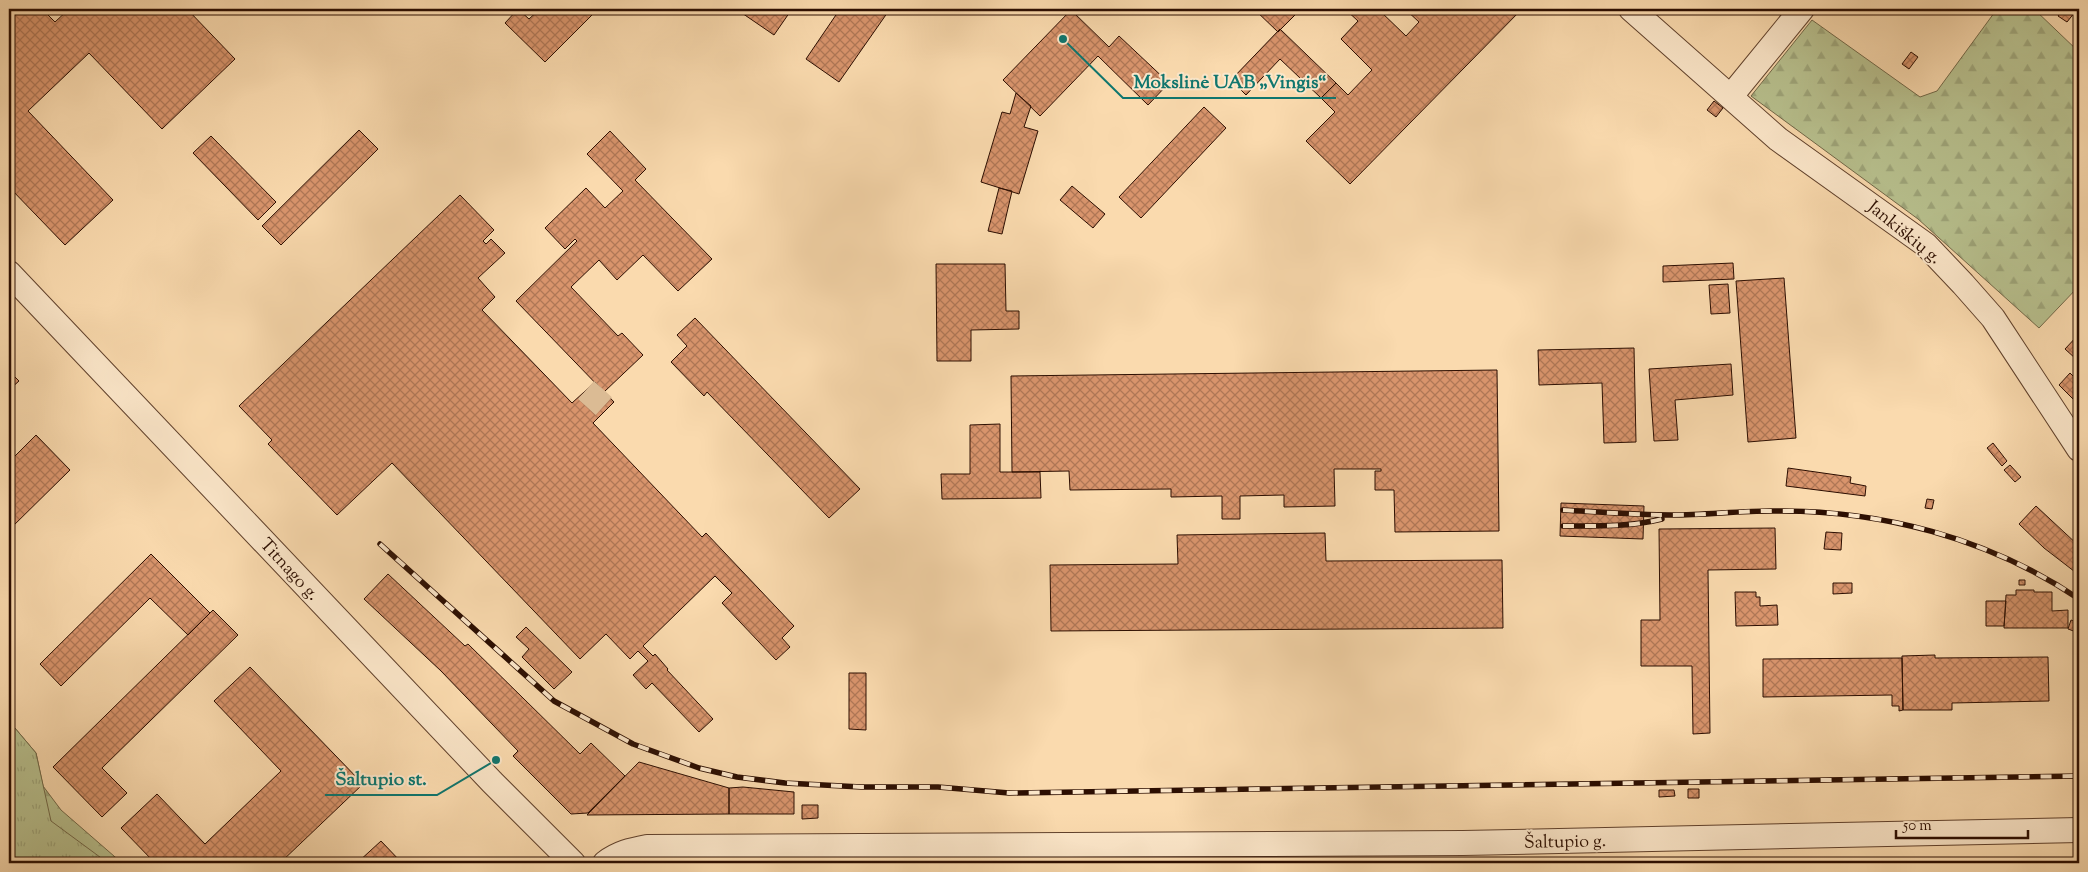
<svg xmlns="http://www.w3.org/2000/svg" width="2088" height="872" viewBox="0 0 2088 872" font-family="'Sorts Mill Goudy',serif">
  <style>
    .forest { fill: url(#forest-firs); stroke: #726848 }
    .park { fill: url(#park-tufts); stroke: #726848 }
    .building { fill: url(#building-cross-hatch); stroke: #2c0e01 }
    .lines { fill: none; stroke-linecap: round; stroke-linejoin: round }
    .minor-tunnel { stroke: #dbbb94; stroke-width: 24; stroke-dasharray: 24 12; stroke-linecap: butt }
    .minor-casing { stroke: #60412c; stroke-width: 26 }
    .minor { stroke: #fce7ca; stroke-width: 24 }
    .rail-casing { stroke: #2c0e01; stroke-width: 5.5 }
    .rail { stroke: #fce7ca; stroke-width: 4; stroke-dasharray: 11; stroke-linecap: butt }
    .labels { text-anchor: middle; stroke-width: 4; stroke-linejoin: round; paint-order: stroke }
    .street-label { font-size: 18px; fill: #2c0e01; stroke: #fce7ca }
    .leader { fill: none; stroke: #0f766e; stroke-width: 2 }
    .callout-dot { fill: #0f766e; stroke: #fce7ca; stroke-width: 2 }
    .callout-label { font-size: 19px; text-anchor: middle; font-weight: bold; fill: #0f766e; stroke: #fce7ca; stroke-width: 4; stroke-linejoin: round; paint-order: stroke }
  </style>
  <defs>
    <pattern id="forest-firs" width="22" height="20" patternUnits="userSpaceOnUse" patternTransform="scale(1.25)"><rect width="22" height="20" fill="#b8c18f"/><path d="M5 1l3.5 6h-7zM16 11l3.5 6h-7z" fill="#9ea57a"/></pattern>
    <pattern id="park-tufts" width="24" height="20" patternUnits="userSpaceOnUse" patternTransform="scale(1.25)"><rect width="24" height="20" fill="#b8c18f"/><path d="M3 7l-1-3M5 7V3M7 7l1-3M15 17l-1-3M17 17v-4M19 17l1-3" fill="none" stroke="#9ea57a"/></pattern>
    <pattern id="building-cross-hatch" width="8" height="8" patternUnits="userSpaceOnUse" patternTransform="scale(1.25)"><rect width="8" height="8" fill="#d8946c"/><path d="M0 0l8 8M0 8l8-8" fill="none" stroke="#af7756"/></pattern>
  </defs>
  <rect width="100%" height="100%" fill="#fadaae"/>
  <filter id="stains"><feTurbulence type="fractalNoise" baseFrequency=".004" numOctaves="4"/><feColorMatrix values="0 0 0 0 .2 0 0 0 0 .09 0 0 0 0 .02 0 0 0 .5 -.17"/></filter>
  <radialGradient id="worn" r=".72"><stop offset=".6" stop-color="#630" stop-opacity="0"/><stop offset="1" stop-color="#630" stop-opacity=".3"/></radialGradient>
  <path class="forest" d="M1997 9H2034L2079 52V286L2039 328 1918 219 1751 96 1812 20 1920 97 1937 91Z
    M9 721 36 753 43 786 61 810 122 863H9Z"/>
  <path class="park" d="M9 721 36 753 51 821 108 863H9Z"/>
  <path class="building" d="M9 9H42L55 22 69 9H187L235 59 162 129 89 53 28 111 113 200 65 245 9 187Z
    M518 9 529 19 540 9H598L545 62 505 23Z
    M736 9H792L774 35Z
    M840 9H890L839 82 806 59Z
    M1254 9H1301L1278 32Z
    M1345 9H1378L1406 36 1419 22 1405 9H1522L1350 184 1306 141 1335 112 1321 98 1336 83 1348 95 1372 70 1341 39 1358 21Z
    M2063 9H2071L2075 12 2067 22 2058 16Z
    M1071 10 1109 47 1119 36 1169 83 1148 105 1098 56 1040 116 1003 80Z
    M1280 29 1336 83 1321 98 1280 59 1246 95 1231 80Z
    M1911 52 1918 57 1909 69 1902 64Z
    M1016 93 1031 106 1024 127 1038 131 1019 194 981 182 1002 112 1010 114Z
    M1714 101 1723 108 1716 117 1707 110Z
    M1204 107 1226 128 1141 218 1119 197Z
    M359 130 378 149 281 245 262 226Z
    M610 131 646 169 635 180 712 259 678 291 643 255 617 280 599 260 571 287 618 336 622 333 643 355 604 392 516 301 577 241 575 239 565 249 545 228 586 188 605 208 623 191 587 154Z
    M211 136 276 202 258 220 193 153Z
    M1072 186 1105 214 1093 228 1060 200Z
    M999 188 1012 191 1002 234 988 231Z
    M460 195 494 230 483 241 486 244 491 239 505 253 478 278 495 297 482 310 572 403 595 382 614 402 593 423 702 537 706 533 794 626 782 638 790 647 776 660 722 603 732 593 715 576 643 646 653 656 655 654 668 669 667 670 713 719 699 732 652 683 646 689 633 675 648 661 638 651 630 659 606 634 580 659 392 463 337 515 268 444 272 440 239 406Z
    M1733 263 1734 279 1663 282V266Z
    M936 264H1005L1006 311H1019V329L971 330V361H937Z
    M1784 278 1796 438 1748 442 1736 281Z
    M1728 284 1730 313 1711 314 1709 285Z
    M695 318 860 489 829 518 707 392 704 396 671 362 687 346 677 335Z
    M2079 334V355L2076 359 2065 349Z
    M1634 348 1636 442 1604 443 1602 383 1539 385 1538 350Z
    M1731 364 1733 395 1675 400 1678 440 1654 441 1649 369Z
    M1497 370 1499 531 1395 532 1394 490H1375V471H1381V469H1334L1335 506 1284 507V495L1240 496V519H1222V496L1171 497V489L1070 490 1069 471 1012 472 1011 376Z
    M9 371 19 381 9 390Z
    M2070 373 2079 382V405L2059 385Z
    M1000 424V472H1040L1041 498 942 499 941 474H970V425Z
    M36 435 70 470 9 530V462Z
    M1993 443 2007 461 2002 466 1987 448Z
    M2010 465 2021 477 2015 482 2004 470Z
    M1788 468 1851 477 1850 483 1866 486 1865 496 1786 486Z
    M1927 499 1934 500 1932 509 1925 508Z
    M1561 503 1644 506 1643 539 1560 536Z
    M2036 506 2079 546V575L2044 548 2019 524Z
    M1775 528 1776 569 1708 570 1710 733 1693 734 1692 666H1641V620H1660L1659 529Z
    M1826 532 1842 533 1841 550 1824 549Z
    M1325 533 1326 561 1502 560 1503 628 1051 631 1050 565 1178 564 1177 535Z
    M151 554 210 613 188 635 150 598 61 686 40 664Z
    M388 574 465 646 468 644 580 754 591 743 625 776 588 813 571 814 513 756 518 751 441 671 364 599Z
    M2019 580H2025V585H2019Z
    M1833 583H1852V593L1833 594Z
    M2016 590H2034V592H2052V611L2068 610V628H2004L2006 595H2016Z
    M1735 592H1756V597H1760V606L1777 605 1778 625 1736 626Z
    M1986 601H2006L2004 626H1986Z
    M213 610 238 635 102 768 127 793 102 817 53 767Z
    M2071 620 2079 623V633L2068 629Z
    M526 627 572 672 554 689 522 657 529 649 516 637Z
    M1935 655V658L2048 657 2049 701 1952 703V710H1903L1902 656Z
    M1902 658 1903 710 1899 711V706H1892V695L1763 697V659Z
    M250 667 363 784 280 863H155L121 828 157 794 205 844 281 771 214 701Z
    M849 673H866V730L849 729Z
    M639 762 729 788V814L587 815Z
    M743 787 794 792V814H729V788Z
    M1688 789H1699V798H1688Z
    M1659 790H1674L1675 796 1659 797Z
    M802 805H818V818L802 819Z
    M381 841 402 863H359L358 862Z
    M448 858 453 863H442Z
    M2079 862V863H2025Z"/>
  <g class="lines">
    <path class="minor-tunnel" d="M586 390 607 409"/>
    <defs>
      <path id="minor" d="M1631 9 1778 139 1926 245 1963 284 1993 318 2079 449
        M1731 96 1802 9
        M9 273 492 782 573 863
        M605 863C618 853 631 850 647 847L1463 843 2079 830"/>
    </defs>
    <use href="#minor" class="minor-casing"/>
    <use href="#minor" class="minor"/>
    <defs>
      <path id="rail" d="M1563 510C1599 512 1636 515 1672 515 1705 515 1738 511 1771 511 1879 509 1989 538 2079 599
        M1563 526C1596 526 1630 527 1662 519
        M380 544 554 701 633 744 699 768 737 777 785 783 861 787H938L1009 793 2079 776"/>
    </defs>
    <use href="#rail" class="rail-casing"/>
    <use href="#rail" class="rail"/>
  </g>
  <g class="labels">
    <g class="street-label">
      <text transform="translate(1905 232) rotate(39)" y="6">Jankiškių g.</text>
      <text transform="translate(290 569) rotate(47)" y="6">Titnago g.</text>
      <text transform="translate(1565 841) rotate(-1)" y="6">Šaltupio g.</text>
    </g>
  </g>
  <path class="leader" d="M1063 39L1123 98H1336M496 760L437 795H325"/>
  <g class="callout-dot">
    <circle cx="1063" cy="39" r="5"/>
    <circle cx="496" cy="760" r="5"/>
  </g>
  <g class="callout-label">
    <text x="1230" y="88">Mokslinė UAB „Vingis“</text>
    <text x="381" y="785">Šaltupio st.</text>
  </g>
  <rect width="2088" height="872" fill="none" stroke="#fadaae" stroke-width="30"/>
  <rect x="10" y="10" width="2068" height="852" fill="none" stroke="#2c0e01" stroke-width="2.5"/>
  <rect x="15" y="15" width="2058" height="842" fill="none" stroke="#2c0e01"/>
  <path d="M1896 830v8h132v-8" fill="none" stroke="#2c0e01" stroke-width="2.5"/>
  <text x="1903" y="830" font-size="15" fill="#2c0e01" stroke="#fce7ca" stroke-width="4" paint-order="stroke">50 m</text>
  <rect width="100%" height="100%" filter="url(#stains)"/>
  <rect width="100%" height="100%" fill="url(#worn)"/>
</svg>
